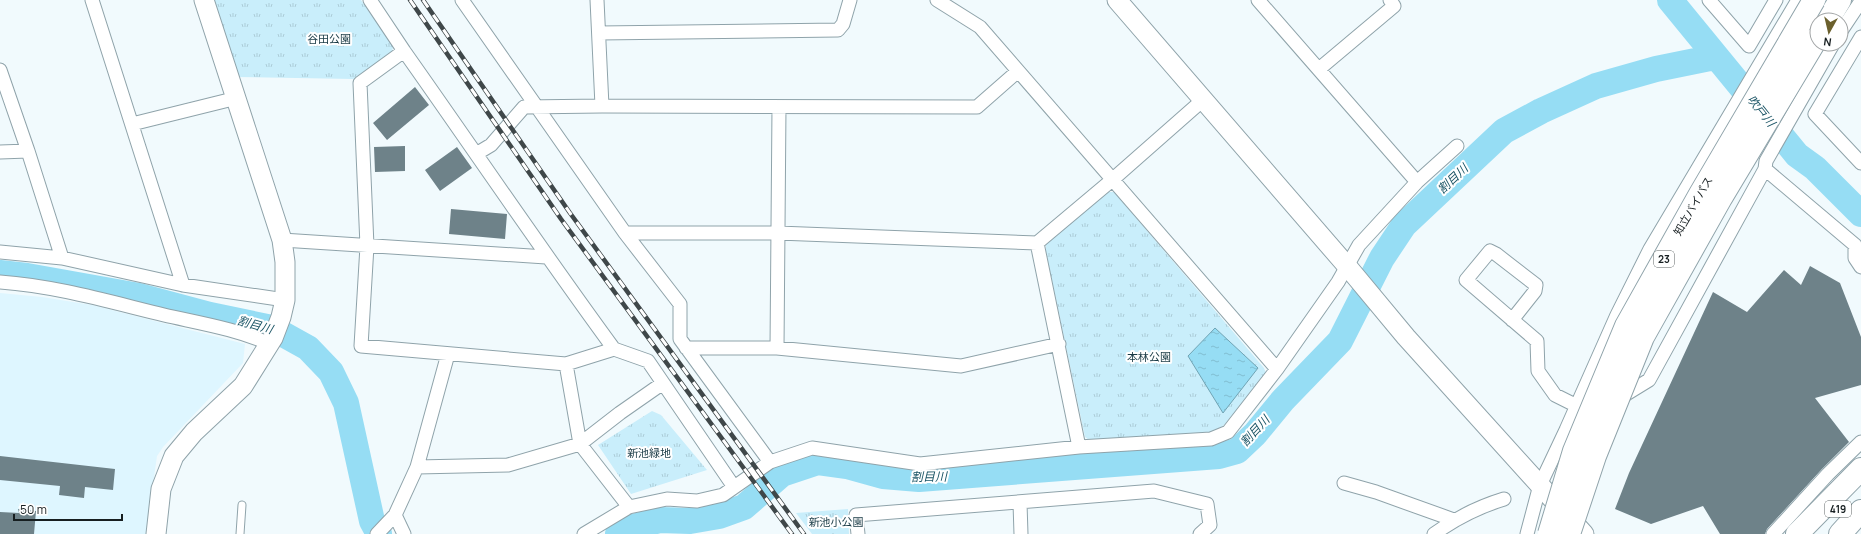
<svg xmlns="http://www.w3.org/2000/svg" width="1861" height="534" viewBox="0 0 1861 534" font-family="Manrope,'Noto Sans JP',sans-serif">
  <style>
    .built { fill: #def6ff }
    .park { fill: url(#park-tufts) }
    .water { fill: url(#water-ripples); stroke: #70a4b4 }
    .lines { fill: none; stroke-linecap: round; stroke-linejoin: round }
    .river { stroke: #96ddf4; stroke-width: 26 }
    .building { fill: #6e8289 }
    .lane-casing { stroke: #8fa3aa; stroke-width: 9 }
    .street-casing { stroke: #8fa3aa; stroke-width: 15 }
    .secondary-casing { stroke: #8fa3aa; stroke-width: 21 }
    .highway-casing { stroke: #8fa3aa; stroke-width: 24 }
    .lane { stroke: #fff; stroke-width: 7 }
    .street { stroke: #fff; stroke-width: 13 }
    .secondary { stroke: #fff; stroke-width: 19 }
    .highway { stroke: #fff; stroke-width: 22 }
    .rail-casing { stroke: #3f4749; stroke-width: 4.5 }
    .rail { stroke: #fff; stroke-width: 3; stroke-dasharray: 9; stroke-linecap: butt }
    .highway-bridge-casing { stroke: #8fa3aa; stroke-width: 24; stroke-linecap: butt }
    .highway-bridge { stroke: #fff; stroke-width: 22 }
    .labels { text-anchor: middle; stroke-width: 4; stroke-linejoin: round; paint-order: stroke }
    .shield { fill: #fff; stroke: #5c6263; stroke-width: 1 }
    .shield-label { font-size: 10px; font-weight: bold; fill: #161e20 }
    .park-label { font-size: 11px; fill: #183944; stroke: #fff }
    .street-label { font-size: 11px; fill: #161e20; stroke: #fff }
    .water-label { font-size: 12px; font-style: italic; fill: #195364; stroke: #fff }
  </style>
  <defs>
    <pattern id="park-tufts" width="24" height="20" patternUnits="userSpaceOnUse"><rect width="24" height="20" fill="#c9eefb"/><path d="M3 7l-1-3M5 7V3M7 7l1-3M15 17l-1-3M17 17v-4M19 17l1-3" fill="none" stroke="#acccd7"/></pattern>
    <pattern id="water-ripples" width="26" height="14" patternUnits="userSpaceOnUse"><rect width="26" height="14" fill="#96ddf4"/><path d="M2 4q2-2 4 0t4 0M15 11q2-2 4 0t4 0" fill="none" stroke="#81bdd1"/></pattern>
  </defs>
  <rect width="100%" height="100%" fill="#f1fafd"/>
  <path class="built" d="M0 293 42 297 92 305 245 344 243 363 163 447 157 456 146 534H0Z"/>
  <path class="park" d="M212 0H361L393 46 392 53 353 79 236 77Z
    M1107 192H1114L1264 368 1266 373 1224 425 1215 431 1204 434 1092 442 1085 437 1046 252V244Z
    M652 411 661 415 707 470 631 494 598 445Z
    M848 509 849 534H812L796 513Z"/>
  <path class="water" d="M1215 328 1258 368 1223 413 1188 356Z"/>
  <g class="lines">
    <path class="river" d="M1670 0 1797 155 1815 168 1861 214
      M0 273 27 276 139 296 210 315 272 328 308 348 331 372 346 403 372 521 379 534
      M618 534 633 527 660 520 690 521 719 516 744 507 782 474 818 462 847 466 883 476 919 479 1219 456 1237 451 1255 434 1283 400 1340 341 1382 258 1404 225 1504 131 1541 111 1596 86 1656 69 1715 57"/>
  </g>
  <path class="building" d="M415 87 429 105 387 140 373 123Z
    M405 146V171L375 172 374 147Z
    M457 147 472 168 440 191 425 170Z
    M451 209 507 214 505 239 449 234Z
    M1810 266 1840 283 1861 337V385L1815 398 1849 442 1822 469 1767 529 1765 534H1720L1703 506 1651 524 1615 509 1629 473 1713 292 1747 312 1784 270 1801 285Z
    M0 456 115 469 113 490 85 487 84 498 59 495 60 486 0 480Z
    M18 509 36 511 34 534H0V512L19 513Z"/>
  <g class="lines">
    <defs>
      <path id="lane" d="M240 534 242 505"/>
      <path id="street" d="M92 0 183 285
        M370 0 404 51
        M462 0 625 233 680 304V339L770 462
        M597 0 602 106
        M937 0 980 27 1277 369
        M1258 0 1417 182
        M1709 0 1749 46 1776 0
        M1841 31 1861 1
        M599 33 838 30 843 24 850 0
        M1861 37 1815 114 1861 163
        M404 51C474 150 542 251 614 349L566 364 361 346 367 246 360 83Z
        M1319 69 1394 6 1390 0
        M0 70 28 151 62 258
        M779 107 777 348 961 366 1059 344
        M132 124 237 98
        M0 152 28 151
        M476 154 491 145 524 107 602 106 977 107 1017 72
        M1765 169 1855 245V258L1861 267
        M625 233H778L1037 243 1112 180 1204 99
        M282 240 546 257
        M1037 243 1079 447
        M0 252 62 258 183 285 285 300
        M0 282C56 286 110 302 164 315 199 323 237 329 270 344
        M1512 320 1535 291 1536 285 1496 254 1490 251 1466 280 1537 341 1538 371 1555 395 1577 406
        M686 348H777
        M614 349 648 361 734 487
        M566 364 580 444 629 507
        M1618 399 1649 380 1765 169 1766 161 1833 44
        M417 467 508 465 580 444 620 413 663 383
        M1344 483 1376 492 1454 520
        M1020 503 1021 534
        M395 515 404 534
        M377 534 395 515 417 467 448 354
        M584 534 629 507 667 499 697 501 723 495 770 462 812 448 920 464 1079 447 1211 439 1228 432 1277 369 1338 282 1359 245 1417 182 1457 146
        M858 534 856 515 1154 491 1207 504 1210 525 1200 534
        M1434 534C1456 518 1478 507 1504 499
        M1527 534 1540 485 1566 430 1617 315 1650 249 1798 0
        M1773 534 1828 474 1861 442"/>
      <path id="secondary" d="M1117 0 1347 266 1406 337 1584 534
        M156 534 161 489 174 456 194 432 243 386 273 338 281 317 285 300V262L282 240 204 0"/>
      <path id="highway" d="M1828 20 1840 0
        M1797 534 1861 469
        M1840 534 1861 511"/>
    </defs>
    <use href="#lane" class="lane-casing"/>
    <use href="#street" class="street-casing"/>
    <use href="#secondary" class="secondary-casing"/>
    <use href="#highway" class="highway-casing"/>
    <use href="#lane" class="lane"/>
    <use href="#street" class="street"/>
    <use href="#secondary" class="secondary"/>
    <use href="#highway" class="highway"/>
    <defs>
      <path id="rail" d="M410 0 561 219 792 534
        M423 0 570 213 804 534"/>
    </defs>
    <use href="#rail" class="rail-casing"/>
    <use href="#rail" class="rail"/>
    <defs>
      <path id="highway-bridge" d="M1549 534 1574 451 1626 326 1700 194 1814 0
        M1569 534 1595 456 1643 337 1721 198 1817 38"/>
    </defs>
    <use href="#highway-bridge" class="highway-bridge-casing"/>
    <use href="#highway-bridge" class="highway-bridge"/>
  </g>
  <g class="labels">
    <g class="shield">
      <rect x="1654" y="251" width="20" height="16" rx="3"/>
      <rect x="1825" y="501" width="26" height="16" rx="3"/>
    </g>
    <g class="shield-label">
      <text x="1664" y="263">23</text>
      <text x="1838" y="513">419</text>
    </g>
    <g class="park-label">
      <text x="329" y="43">谷田公園</text>
      <text x="1149" y="361">本林公園</text>
      <text x="649" y="457">新池緑地</text>
      <text x="836" y="526">新池小公園</text>
    </g>
    <g class="street-label">
      <text transform="translate(1693 206) rotate(-60)" y="4">知立バイパス</text>
    </g>
    <g class="water-label">
      <text transform="translate(1761 111) rotate(51)" y="4">吹戸川</text>
      <text transform="translate(1453 179) rotate(-43)" y="4">割目川</text>
      <text transform="translate(255 325) rotate(16)" y="4">割目川</text>
      <text transform="translate(1255 431) rotate(-47)" y="4">割目川</text>
      <text transform="translate(929 477) rotate(-1)" y="4">割目川</text>
    </g>
  </g>
  <g transform="translate(1829 32) rotate(188)"><circle r="19" fill="#ffffff" stroke="#a2a5a6"/>
  <path d="M0-3L7 15L0 10L-7 15Z" fill="#6b602d"/>
  <text y="-6" font-size="11" font-weight="bold" text-anchor="middle" fill="#161e20">N</text>
  </g>
  <path d="M14 514v6h108v-6" fill="none" stroke="#161e20" stroke-width="2"/>
  <text x="20" y="514" font-size="12" fill="#161e20" stroke="#ffffff" stroke-width="3" paint-order="stroke">50 m</text>
</svg>
